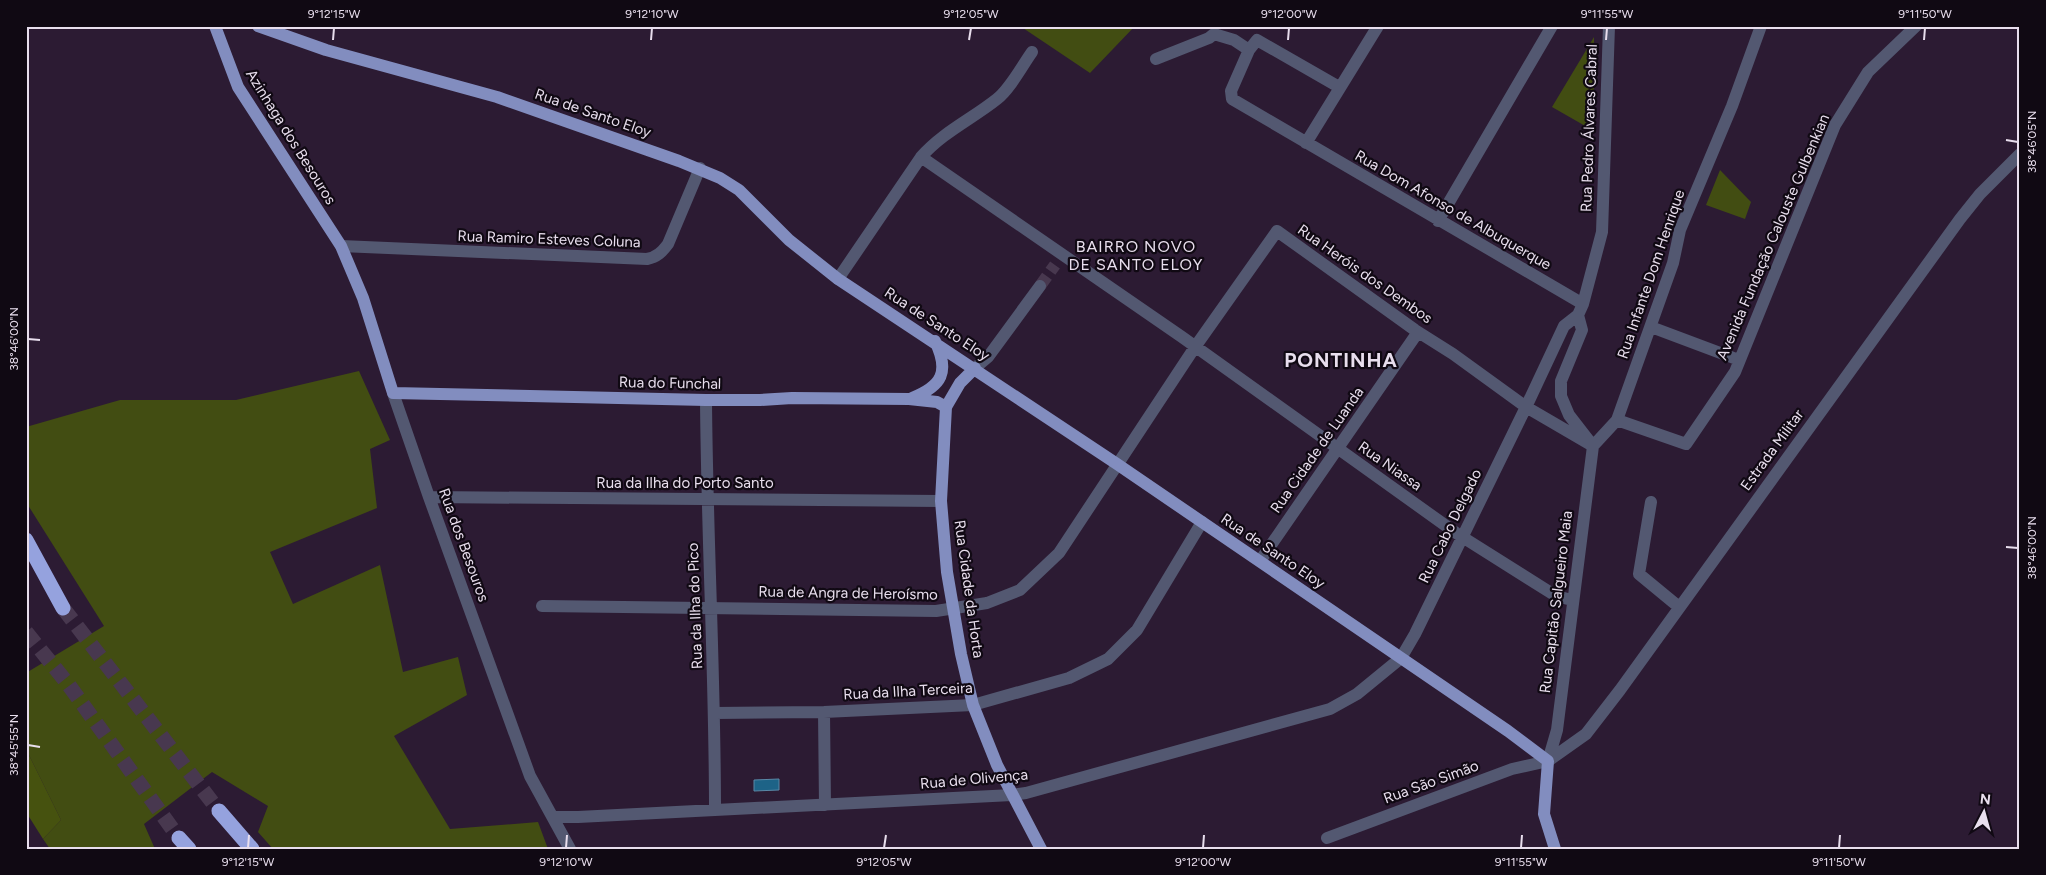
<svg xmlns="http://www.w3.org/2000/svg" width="2046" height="875" viewBox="0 0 2046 875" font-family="Figtree,sans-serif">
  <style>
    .green { fill: #424d12 }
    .forest { fill: #46520f }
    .water { fill: #1d6387; stroke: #5a88a6 }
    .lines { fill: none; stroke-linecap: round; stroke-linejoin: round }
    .minor-tunnel { stroke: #48384f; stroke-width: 12; stroke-dasharray: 12 6; stroke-linecap: butt }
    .highway-tunnel { stroke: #48384f; stroke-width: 15; stroke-dasharray: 15 8; stroke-linecap: butt }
    .minor { stroke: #535871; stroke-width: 12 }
    .major { stroke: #828dbf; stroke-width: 12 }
    .highway { stroke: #95a2de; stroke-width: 15 }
    .ticks { fill: none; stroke: #e8deed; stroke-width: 2 }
    .labels { text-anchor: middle; stroke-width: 4.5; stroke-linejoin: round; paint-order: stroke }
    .street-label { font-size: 15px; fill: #e8deed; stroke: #100913 }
    .neighbourhood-label { font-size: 16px; letter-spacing: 1px; fill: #e8deed; stroke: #100913 }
    .district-label { font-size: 20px; font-weight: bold; letter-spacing: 1px; fill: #e8deed; stroke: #100913 }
    .neatline { fill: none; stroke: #e8deed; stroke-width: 2 }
    .ticks-label { font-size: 12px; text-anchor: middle; fill: #e8deed }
  </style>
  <rect width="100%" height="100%" fill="#2c1b33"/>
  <path class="green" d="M1020 26H1135L1090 73Z
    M1594 37V115L1587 127 1552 107Z
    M1720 170 1751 202 1745 219 1706 205Z
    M359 371 390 440 370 449 377 508 270 552 293 604 380 565 403 672 458 657 467 695 394 736 450 829 538 822 548 849H273L258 832 268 806 212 772 144 824 155 849H50L43 839 61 820 26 749V673L104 626 26 502V427L120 400H236Z"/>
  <path class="forest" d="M26 749 61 820 43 839 26 812Z"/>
  <path class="water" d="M779 779V790L754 791V780Z"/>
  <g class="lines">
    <path class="minor-tunnel" d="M1040 286 1055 265"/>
    <path class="highway-tunnel" d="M63 608 219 811
      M26 632 68 684 179 838"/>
    <path class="minor" d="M1249 50 1231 91 1232 99 1583 304
      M1156 59 1209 38 1214 34 1234 40 1249 50 1257 40 1339 87
      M1306 143 1378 26
      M921 157 1182 337 1456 533 1556 596 1572 600
      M1438 221 1552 26
      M341 246 647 259C657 257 662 252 668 244L700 168
      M838 279 921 157C943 132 972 119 997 99 1010 89 1022 66 1032 52
      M1651 327 1739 360
      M975 368 988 357 1040 286
      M393 393 429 497 530 776 570 849
      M706 400C707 537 715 673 715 810
      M1617 420 1686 444 1735 372 1835 125 1868 72 1916 26
      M429 497 941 501
      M1651 502 1639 574 1679 607
      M1260 561 1418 332
      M542 606 936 611 987 603 1020 590 1059 553 1195 347 1277 231 1415 330 1453 354 1526 407 1593 446 1617 420 1673 263 1680 230 1732 106 1761 26
      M824 712 825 805
      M715 713 824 712 973 705 1069 678 1108 659 1137 630 1202 522
      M1548 761 1557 730 1593 446 1569 415 1561 396V381L1582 330 1578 315
      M553 817H578L1012 795 1026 793 1330 709 1357 694 1401 658 1415 634 1526 407 1564 326 1578 315 1583 304 1602 232 1609 26
      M1327 838 1512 769 1548 761 1586 734 1620 690 1960 219 1980 194 2020 154"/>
    <path class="major" d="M215 26 238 87 341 246 363 298 393 393 706 400H760L792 398 909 399 937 402 946 407
      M258 26 326 50 497 97 679 161 720 178 739 190 789 240 838 279 1117 464 1508 731 1548 761 1544 814 1555 849
      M912 398C942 386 950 372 935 341
      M946 407 941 501 947 572 961 654 973 705 997 765 1041 849
      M946 407 960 383 975 368"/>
    <path class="highway" d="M26 540 63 608
      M219 811 252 849
      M179 838 189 849"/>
  </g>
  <path class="ticks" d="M333 40 334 28M651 40 652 28M969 40 971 28M1288 40 1289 28M1606 40 1607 28M1924 40 1925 28M2006 140 2018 142M28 339 40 340M2006 547 2018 548M28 745 40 747M248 848 249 835M566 848 567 835M884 848 886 835M1203 848 1204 835M1521 848 1522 835M1839 848 1840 835"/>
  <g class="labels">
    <g class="street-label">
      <text transform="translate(593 113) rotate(19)" y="5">Rua de Santo Eloy</text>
      <text transform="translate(1589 128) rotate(-88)" y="5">Rua Pedro Álvares Cabral</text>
      <text transform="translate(291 137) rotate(58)" y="5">Azinhaga dos Besouros</text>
      <text transform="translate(1453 210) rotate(30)" y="5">Rua Dom Afonso de Albuquerque</text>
      <text transform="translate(1773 237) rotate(-67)" y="5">Avenida Fundação Calouste Gulbenkian</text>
      <text transform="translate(549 239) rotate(2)" y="5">Rua Ramiro Esteves Coluna</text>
      <text transform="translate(1365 274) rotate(35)" y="5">Rua Heróis dos Dembos</text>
      <text transform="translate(1651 274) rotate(-71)" y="5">Rua Infante Dom Henrique</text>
      <text transform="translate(937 324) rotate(33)" y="5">Rua de Santo Eloy</text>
      <text transform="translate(670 383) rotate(1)" y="5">Rua do Funchal</text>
      <text transform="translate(1317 450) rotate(-55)" y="5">Rua Cidade de Luanda</text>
      <text transform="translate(1772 450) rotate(-54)" y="5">Estrada Militar</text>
      <text transform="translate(1390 466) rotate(35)" y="5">Rua Niassa</text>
      <text x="685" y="488">Rua da Ilha do Porto Santo</text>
      <text transform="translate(1450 526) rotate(-64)" y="5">Rua Cabo Delgado</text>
      <text transform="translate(464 545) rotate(70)" y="5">Rua dos Besouros</text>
      <text transform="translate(1273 551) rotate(34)" y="5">Rua de Santo Eloy</text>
      <text transform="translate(969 589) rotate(82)" y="5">Rua Cidade da Horta</text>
      <text transform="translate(848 593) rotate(1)" y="5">Rua de Angra de Heroísmo</text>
      <text transform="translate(1556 602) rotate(-83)" y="5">Rua Capitão Salgueiro Maia</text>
      <text transform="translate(695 606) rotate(-92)" y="5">Rua da Ilha do Pico</text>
      <text transform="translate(908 691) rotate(-3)" y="5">Rua da Ilha Terceira</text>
      <text transform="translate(974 779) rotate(-5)" y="5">Rua de Olivença</text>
      <text transform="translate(1431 782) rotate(-20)" y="5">Rua São Simão</text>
    </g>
    <g class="neighbourhood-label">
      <text x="1136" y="252">BAIRRO NOVO<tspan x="1136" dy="18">DE SANTO ELOY</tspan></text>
    </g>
    <g class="district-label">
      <text x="1341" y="367">PONTINHA</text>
    </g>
  </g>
  <rect width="2046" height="875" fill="none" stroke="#100913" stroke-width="55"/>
  <g transform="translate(1984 812) rotate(6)" stroke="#100913" stroke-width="4" paint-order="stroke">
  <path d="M0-4L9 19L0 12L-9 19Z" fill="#e8deed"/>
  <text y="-8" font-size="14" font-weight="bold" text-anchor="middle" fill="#e8deed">N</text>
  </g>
  <rect x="28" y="28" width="1990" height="820" class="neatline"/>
  <g class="ticks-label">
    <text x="334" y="18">9°12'15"W</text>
    <text x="652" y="18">9°12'10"W</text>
    <text x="971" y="18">9°12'05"W</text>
    <text x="1289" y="18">9°12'00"W</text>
    <text x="1607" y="18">9°11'55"W</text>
    <text x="1925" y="18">9°11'50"W</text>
    <text transform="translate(2032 142) rotate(-90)" y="4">38°46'05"N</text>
    <text transform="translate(14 339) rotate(-90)" y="4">38°46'00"N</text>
    <text transform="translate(2032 548) rotate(-90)" y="4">38°46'00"N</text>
    <text transform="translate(14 745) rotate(-90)" y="4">38°45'55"N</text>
    <text x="248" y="866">9°12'15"W</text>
    <text x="566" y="866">9°12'10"W</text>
    <text x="884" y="866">9°12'05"W</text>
    <text x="1203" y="866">9°12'00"W</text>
    <text x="1521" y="866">9°11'55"W</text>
    <text x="1839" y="866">9°11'50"W</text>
  </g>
</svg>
